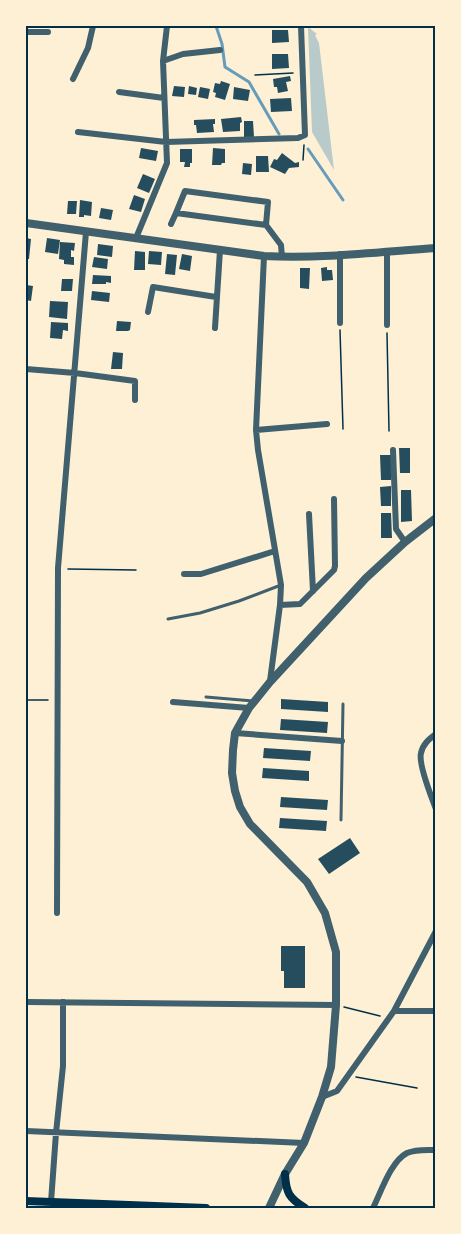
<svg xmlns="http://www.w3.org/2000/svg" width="461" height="1234" viewBox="0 0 461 1234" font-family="'Libre Baskerville',serif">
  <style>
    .green { fill: #b9caca }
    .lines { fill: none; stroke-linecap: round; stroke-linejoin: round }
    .stream { stroke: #669bbc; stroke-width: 3 }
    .building { fill: #264d5e }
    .path { stroke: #003049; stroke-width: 1.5 }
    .service { stroke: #3f606c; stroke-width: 3 }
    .minor { stroke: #3f606c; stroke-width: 6 }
    .tertiary { stroke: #3f606c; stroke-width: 8 }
    .secondary { stroke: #003049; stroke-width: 8 }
    .neatline { fill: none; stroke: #003049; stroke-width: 2 }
  </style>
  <rect width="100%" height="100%" fill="#fdf0d5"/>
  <path class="green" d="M308 27 317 34 315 35 319 43 334 170 312 132Z"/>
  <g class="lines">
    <path class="stream" d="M216 26 222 44 225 67 249 82 279 134
      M308 149 343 200"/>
  </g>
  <path class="building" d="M272 30H288L289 42 272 43Z
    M272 54H288L289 68 272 69Z
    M290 76 291 81 286 82 288 91 278 93 277 87H274L273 79Z
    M221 81 230 84 225 100 215 97 216 93 213 92 215 83 220 84Z
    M174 86 185 87 184 97 172 96Z
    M189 86 197 88 196 95 188 94Z
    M200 87 210 89 208 99 198 97Z
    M234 87 250 90 248 101 233 99Z
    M291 98 292 111 271 112 270 99Z
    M241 117 242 122 240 123V131L223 132 221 119Z
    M215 119V124H213L214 132 197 133 196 125H194V120Z
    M244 121H253L254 137H244Z
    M141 148 158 151 156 161 139 158Z
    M213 148 225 149V163H222L221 165H212Z
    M180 149H192V163H190V167H184L185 162H180Z
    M282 153 295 163 299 162V167L289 168 285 174 270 167 274 159 277 160Z
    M256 156H268L269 172H256Z
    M243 163 252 164 251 175 242 174Z
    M143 174 155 179 149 193 137 188Z
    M134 195 145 199 141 212 129 209Z
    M80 200 92 202 91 216 84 215V217H79Z
    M68 201H77L76 214H67Z
    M101 208 113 210 111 220 99 218Z
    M26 238 31 239 29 259H26Z
    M47 238 60 240 58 254 45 252Z
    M60 242 75 243 74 251 71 250V257H74V265L64 264V260L59 259Z
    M98 244 113 246 112 257 97 255Z
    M135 251 145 252V270H134Z
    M149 251 162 252 161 265 148 264Z
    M167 254 177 255 175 275 165 274Z
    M182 254 192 256 190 271 179 269Z
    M94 257 108 259 107 269 92 267Z
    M327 267V270H332L333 280 322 281 321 268Z
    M300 268H310L309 289 300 288Z
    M93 275 111 276V283L106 282V284H92Z
    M62 279H73L72 291H61Z
    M26 285 33 286 31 301 26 300Z
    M92 291 110 293 109 302 91 300Z
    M50 301 68 302 67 319 49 317Z
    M117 321 131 322 130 330 128 331H116Z
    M51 322 68 323V331L63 330 62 339 50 338Z
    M113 352 123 353 122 369H111Z
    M399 448H410V473H400Z
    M380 455H391V480H381Z
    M391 486V506H381L380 487Z
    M401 490H411L412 521 401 522Z
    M381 513H391L392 538H381Z
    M281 699 328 702V712L281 709Z
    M281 719 328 722 327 733 280 730Z
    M264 748 311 751 310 761 263 758Z
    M263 768 309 771V781L262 778Z
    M281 797 328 800 327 810 280 807Z
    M280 818 327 821 326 831 279 828Z
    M350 838 360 853 329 874 318 859Z
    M281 946H305V988H284V971H281Z"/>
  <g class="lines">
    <path class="path" d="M255 75 293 73
      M303 160 304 145
      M340 330 343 429
      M387 333 389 431
      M68 569 136 570
      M26 700H48
      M344 1007 380 1016
      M356 1077 417 1088"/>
    <path class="service" d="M313 26H314
      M168 619 200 613 239 601 281 585
      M206 697 253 701
      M341 820 343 704"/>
    <path class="minor" d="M26 32H48
      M163 61 183 54 220 50
      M73 79 88 48 93 26
      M119 92 164 98
      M78 132 166 142 298 138 305 135 301 26
      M171 224 176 213
      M266 225 176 213 185 191 268 202 266 225 281 245 282 257
      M136 238 167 163 163 61 167 26
      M387 251V325
      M340 254V323
      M264 256 256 430 258 450 281 585 280 605 270 681
      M148 312 153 287 216 297
      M215 328 220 250
      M26 369 75 373 135 381V400
      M256 430 327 424
      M393 450 396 529 405 542
      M309 514 313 591
      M184 574H201L275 551
      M280 605 300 604 334 570 335 566 334 499
      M173 702 249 708
      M235 733 342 741
      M436 734C429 739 423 744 421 753 418 764 431 796 436 809
      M57 913 58 568 86 232
      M26 1002 336 1005
      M394 1011H436
      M322 1097 337 1091 394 1011 436 931
      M26 1131 304 1143
      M51 1202 56 1133 63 1066V1002
      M373 1208C381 1192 391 1161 407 1153 416 1149 426 1150 436 1150"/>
    <path class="tertiary" d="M26 223 264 256C321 259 379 252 436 248
      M269 1208 285 1174 304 1143 322 1097 331 1067 336 1005V952L325 913 307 882 250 824 240 807 235 791 232 773 233 750 235 733 249 708 270 682 366 578 405 542 436 518"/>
    <path class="secondary" d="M285 1174C286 1193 289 1198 305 1208
      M26 1201 206 1208"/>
  </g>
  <rect width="461" height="1234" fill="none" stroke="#fdf0d5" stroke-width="54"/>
  <rect x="27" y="27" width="407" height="1180" class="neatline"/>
</svg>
